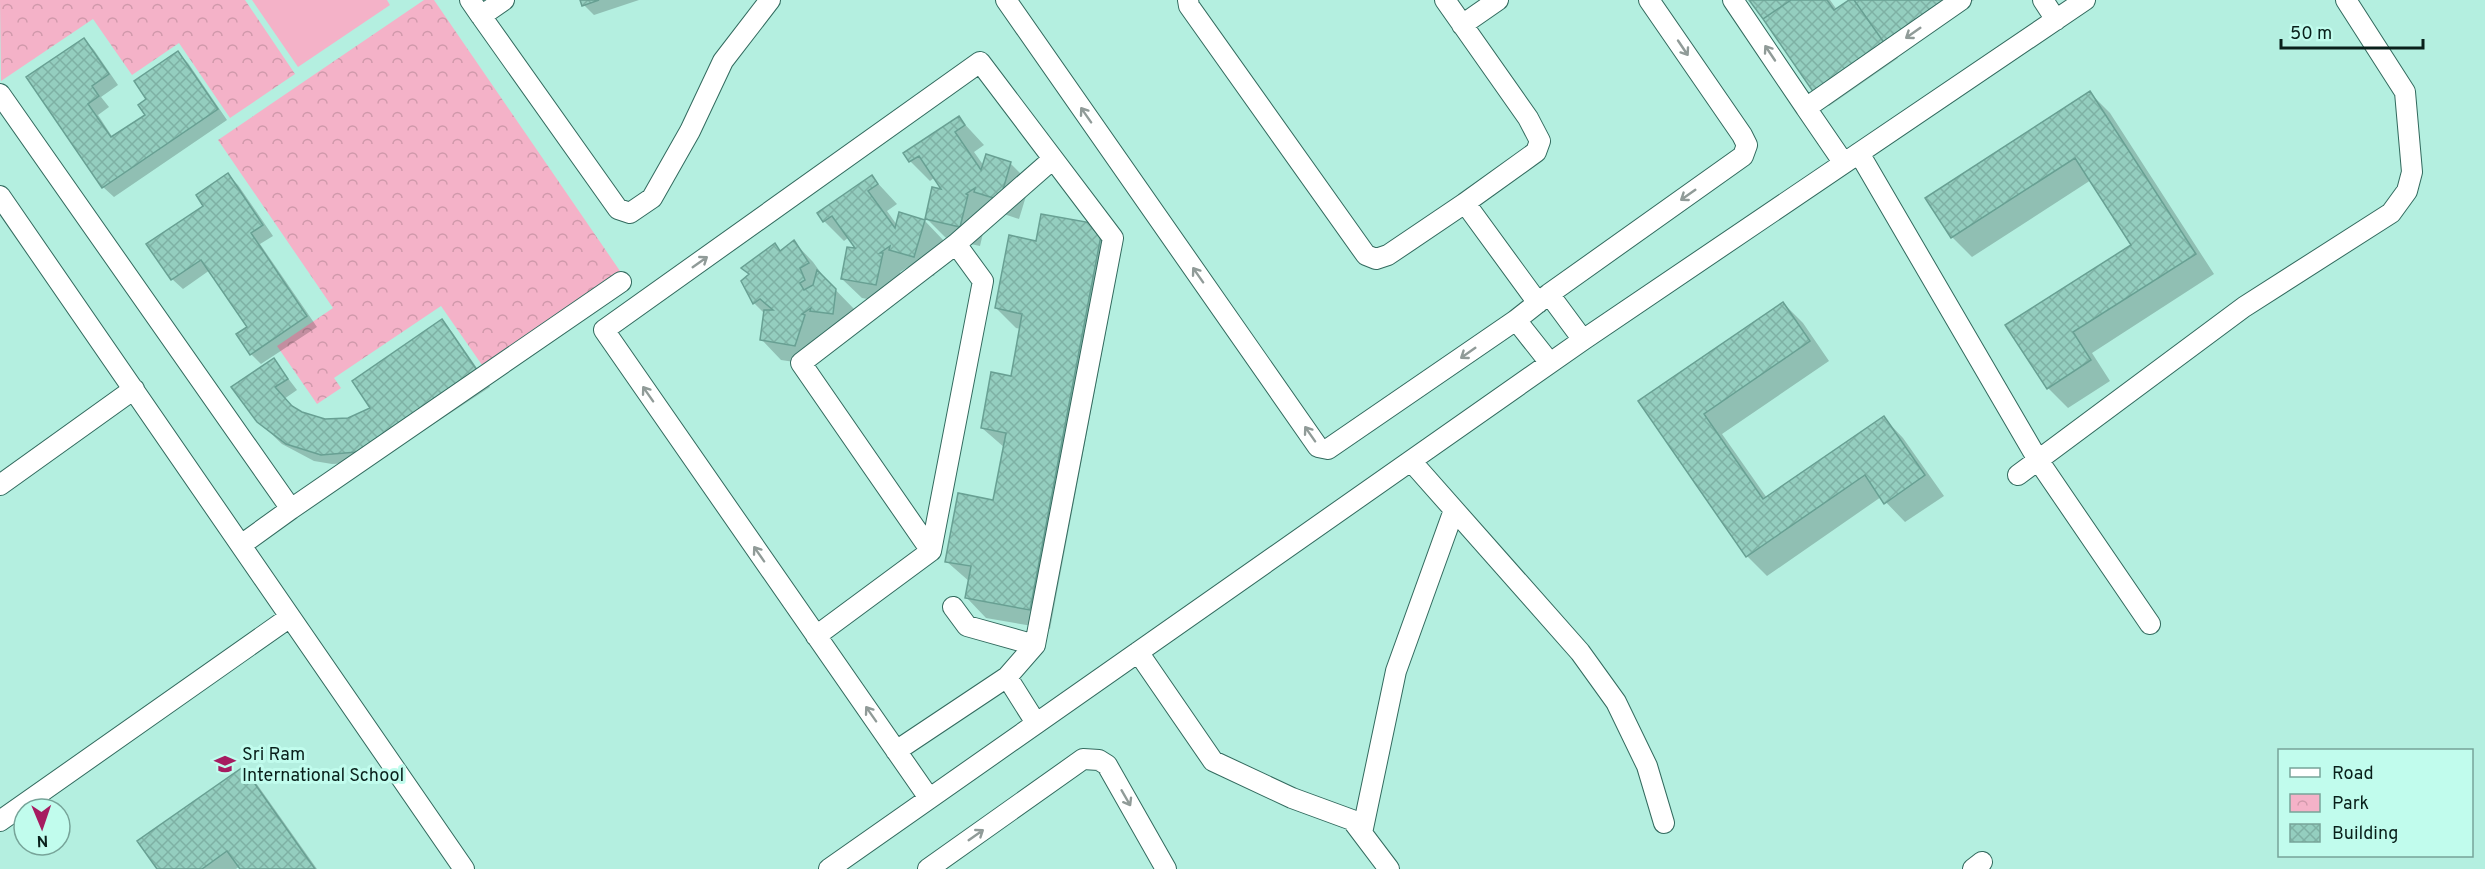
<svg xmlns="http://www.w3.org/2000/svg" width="2485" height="869" viewBox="0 0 2485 869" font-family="Overpass,sans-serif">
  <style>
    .park { fill: url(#park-crowns) }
    .pitch { fill: #f4b2c8 }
    .shadow { fill: #0003 }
    .building { fill: url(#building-cross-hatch); stroke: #68a093; stroke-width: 1.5 }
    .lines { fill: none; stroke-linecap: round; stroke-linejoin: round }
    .minor-casing { stroke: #326a5e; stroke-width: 22 }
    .minor { stroke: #fff; stroke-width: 20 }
    .oneway { stroke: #909b98 }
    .labels { text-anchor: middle; stroke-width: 6; stroke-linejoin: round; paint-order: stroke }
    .poi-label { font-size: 18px; fill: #09201b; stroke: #c1fced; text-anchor: start }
  </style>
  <defs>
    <pattern id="park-crowns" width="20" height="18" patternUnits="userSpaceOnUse" patternTransform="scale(1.5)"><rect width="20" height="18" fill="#f4b2c8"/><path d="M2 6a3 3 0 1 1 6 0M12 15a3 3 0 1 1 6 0" fill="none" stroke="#d099ab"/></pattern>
    <pattern id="building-cross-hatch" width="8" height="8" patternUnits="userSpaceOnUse" patternTransform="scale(1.5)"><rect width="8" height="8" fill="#94cebf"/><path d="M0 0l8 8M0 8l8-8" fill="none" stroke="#7eb1a4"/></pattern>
  </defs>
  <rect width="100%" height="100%" fill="#b4efe0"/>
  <path class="park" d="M0 0H245L295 74 230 118 179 43 132 75 93 19 1 81Z
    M424 0H434L620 271 482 365 441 306 334 378 341 388 317 404 277 346 333 308 218 140Z"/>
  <path class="pitch" d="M252 0H387L390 5 298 67Z"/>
  <path class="shadow" d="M582 0H639L594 15 584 5Z
    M1751 0H1830L1837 10 1851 0H1974L1895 54 1898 58 1829 106 1815 92Z
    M84 39 94 50 118 85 101 97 109 107 98 115 113 138 147 115 148 99 178 53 188 63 227 120 114 197 103 187 28 77Z
    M2090 93 2110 113 2214 274 2092 353 2110 381 2068 408 2048 388 2007 326 2133 245 2091 180 1972 257 1952 237 1927 198Z
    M959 118 984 145 974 152 984 166 987 156 1011 164 1030 183 1019 219 995 211 987 216 980 246 947 239 927 219 944 191 935 177 930 181 910 161Z
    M228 175 238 185 273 236 260 244 317 327 261 364 251 354 249 327 210 270 183 289 172 279 205 206Z
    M872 177 897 204 887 211 897 225 925 221 944 241 934 276 908 267 900 272 902 275 895 304 862 298 842 279 859 250 849 237 844 241 824 221Z
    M1102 227 1122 246 1050 629 986 618 967 598 970 582 946 561 994 502 1005 448 982 428 1012 377 1021 329 1016 328 996 308 1037 242Z
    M794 242 813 262 826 280 855 310 832 331 829 328 821 334 824 336 814 365 781 360 762 340 765 314 754 303 775 245 781 252Z
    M1783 303 1803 323 1829 361 1722 434 1767 498 1884 418 1903 438 1944 496 1905 522 1881 497 1767 576 1747 556 1640 402Z
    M442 321 452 332 490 387 385 456 368 462 332 464 314 461 282 444 258 421 274 360 297 390 284 399 293 409 301 414 324 420 349 419 372 409Z
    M242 769 256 783 317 869H242L240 866 236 869H159Z"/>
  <path class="building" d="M580 0H599L582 6Z
    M1749 0H1791L1763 19Z
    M1791 0H1827L1834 10 1849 0H1854L1885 44 1814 93 1763 19Z
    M1854 0H1949L1885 44Z
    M84 38 109 74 92 86 99 96 88 104 111 137 145 115 138 105 146 99 134 81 178 51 218 109 102 188 26 77Z
    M2090 91 2196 254 2073 332 2091 360 2047 389 2005 325 2131 245 2075 158 1951 238 1925 198Z
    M959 116 965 125 955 132 981 170 986 154 1011 162 1000 200 974 192 975 188 966 194 968 195 960 227 925 219 932 187 941 189 919 156 909 162 903 153Z
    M228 173 263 225 251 233 307 316 250 355 236 334 247 327 201 260 171 280 146 244 203 206 196 195Z
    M872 175 878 184 868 191 895 228 899 212 925 220 914 257 889 250 890 246 880 253H883L876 285 841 279 847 247 855 248 832 216 823 222 817 213Z
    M1041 214 1103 225 1030 610 965 598 971 566 945 562 958 493 993 500 1006 433 981 428 991 372 1011 376 1022 314 995 308 1009 235 1036 241Z
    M794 240 809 263 800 268 805 280 800 283 804 290 813 285 817 270 836 289 833 314 810 311 811 308 802 314 805 315 795 346 760 340 764 310H773L760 299 753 304 741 281 749 274 741 268 775 243 780 251Z
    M1783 302 1810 341 1704 414 1763 499 1884 416 1925 475 1884 504 1865 475 1746 557 1638 401Z
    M442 319 481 376 357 452 321 455 286 444 257 422 231 387 274 358 288 379 275 387 292 406 302 412 325 419 348 418 370 408 352 381Z
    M243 767 315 869H240L227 851 202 869H157L137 841Z"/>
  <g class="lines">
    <defs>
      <path id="minor" d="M470 0 481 16
        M504 0 481 16 618 209 630 213 652 198 690 131 723 61 770 0
        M1006 0 1318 447 1328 449 1516 320 1549 294 1743 156 1747 145 1742 135 1649 0
        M1188 0 1189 6 1366 255 1376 259 1388 255 1465 203 1536 152 1540 141 1528 118 1445 0
        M1733 0 1806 108 1961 0
        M2043 0 2056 20
        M1462 25 1498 0
        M0 94 291 509 241 545
        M1806 108 1843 162
        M1859 153 2038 460 2150 624
        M0 196 464 869
        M1465 203 1538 303
        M1549 294 1583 340
        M1516 320 1550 363
        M1411 461 1580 652 1616 702 1647 766 1664 823
        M2018 475 2244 307 2391 213 2407 191 2412 172 2405 92 2346 0
        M0 485 134 389
        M291 509 621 282
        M931 551 801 363 956 244
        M953 607 967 626 1035 645
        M816 636 931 551 983 281 956 244 1053 159
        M1138 652 1213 761 1292 798 1352 820 1389 869
        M896 751 1007 677
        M929 798 604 330 980 62 1113 238 1035 645 1007 677 1036 723
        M0 821 290 617
        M1362 833 1396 671 1454 510
        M829 869 1583 340 2085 0
        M928 869 1083 759 1099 760 1107 765 1166 869
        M1973 869 1982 862"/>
    </defs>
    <use href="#minor" class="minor-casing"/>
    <use href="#minor" class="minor"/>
  </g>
  <defs><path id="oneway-shaft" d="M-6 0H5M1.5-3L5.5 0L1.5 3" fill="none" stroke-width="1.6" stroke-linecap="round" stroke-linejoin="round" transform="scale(1.5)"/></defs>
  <g class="oneway">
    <use href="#oneway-shaft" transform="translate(1913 33) rotate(145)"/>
    <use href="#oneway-shaft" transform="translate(1683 48) rotate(56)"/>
    <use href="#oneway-shaft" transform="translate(1770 53) rotate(-124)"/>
    <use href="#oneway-shaft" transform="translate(1086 115) rotate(-125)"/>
    <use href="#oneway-shaft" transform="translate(1688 195) rotate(145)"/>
    <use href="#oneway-shaft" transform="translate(700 262) rotate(-35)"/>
    <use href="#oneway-shaft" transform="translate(1198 275) rotate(-125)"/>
    <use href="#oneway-shaft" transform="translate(1468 353) rotate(145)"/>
    <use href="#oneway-shaft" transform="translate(648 394) rotate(-125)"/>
    <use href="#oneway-shaft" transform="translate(1310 434) rotate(-125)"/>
    <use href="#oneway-shaft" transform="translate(759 554) rotate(-125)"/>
    <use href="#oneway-shaft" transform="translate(871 714) rotate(-125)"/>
    <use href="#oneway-shaft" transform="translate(1126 798) rotate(60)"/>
    <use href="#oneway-shaft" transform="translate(976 835) rotate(-35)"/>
  </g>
  <defs>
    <symbol id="school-bare" viewBox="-9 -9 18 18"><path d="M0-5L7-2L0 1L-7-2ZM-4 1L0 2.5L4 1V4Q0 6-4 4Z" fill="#a61b60" stroke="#c1fced" stroke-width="2.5" paint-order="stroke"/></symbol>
  </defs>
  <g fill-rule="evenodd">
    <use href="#school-bare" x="210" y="749" width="30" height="30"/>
  </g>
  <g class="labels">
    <g class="poi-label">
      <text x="242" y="760">Sri Ram<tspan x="242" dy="21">International School</tspan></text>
    </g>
  </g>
  <rect x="2278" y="749" width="195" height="108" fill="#c1fced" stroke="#77a499" stroke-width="1.5"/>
  <rect x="2290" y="768" width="30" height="9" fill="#ffffff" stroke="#77a499" stroke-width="1.5"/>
  <text x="2332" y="779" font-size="18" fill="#09201b">Road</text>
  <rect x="2290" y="794" width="30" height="18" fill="url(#park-crowns)" stroke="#77a499" stroke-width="1.5"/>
  <text x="2332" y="809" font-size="18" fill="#09201b">Park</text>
  <rect x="2290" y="824" width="30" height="18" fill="url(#building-cross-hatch)" stroke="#77a499" stroke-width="1.5"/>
  <text x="2332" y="839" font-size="18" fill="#09201b">Building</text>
  <g transform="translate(42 827) rotate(178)"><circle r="28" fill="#c1fced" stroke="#77a499" stroke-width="1.5"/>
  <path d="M0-4.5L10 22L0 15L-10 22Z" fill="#a61b60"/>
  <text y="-9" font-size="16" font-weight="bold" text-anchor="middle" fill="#09201b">N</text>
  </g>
  <path d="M2281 39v9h142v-9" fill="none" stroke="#09201b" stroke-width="3"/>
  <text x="2290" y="39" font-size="18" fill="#09201b" stroke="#c1fced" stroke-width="4.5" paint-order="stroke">50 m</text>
</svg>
